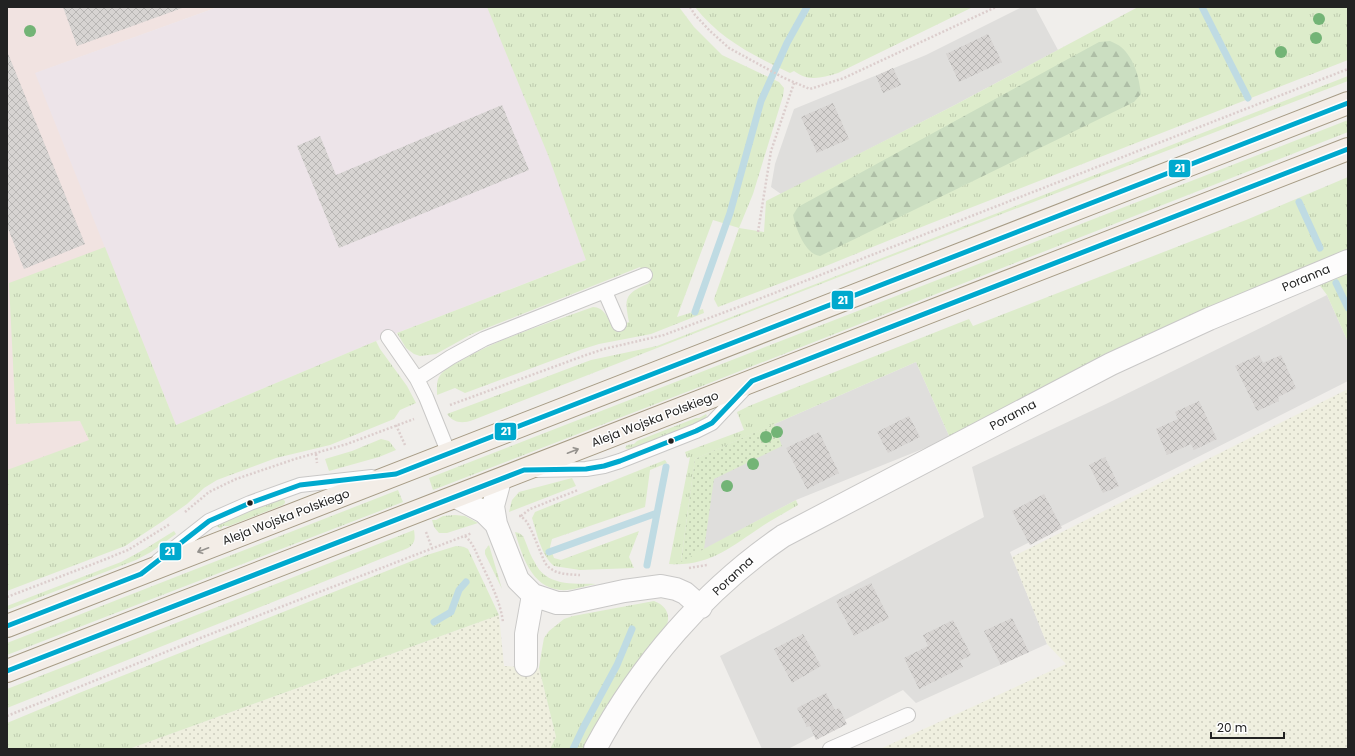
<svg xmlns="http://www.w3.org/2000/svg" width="1355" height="756" viewBox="0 0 1355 756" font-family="Poppins,sans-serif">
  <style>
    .residential { fill: #dfdedc }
    .commercial { fill: #f1e3e1 }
    .industrial { fill: #ede4e9 }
    .farmland { fill: url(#farmland-dots) }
    .grass { fill: url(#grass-tufts) }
    .forest { fill: url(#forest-firs) }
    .garden { fill: url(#garden-dots) }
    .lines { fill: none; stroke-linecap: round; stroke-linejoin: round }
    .stream { stroke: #bfdbe3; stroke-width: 7 }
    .building { fill: url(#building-cross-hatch) }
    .lane-casing { stroke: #c9c8c7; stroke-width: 16 }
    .street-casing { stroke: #c9c8c7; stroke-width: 24 }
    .primary-casing { stroke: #a79c86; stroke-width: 24 }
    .path { stroke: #dccecd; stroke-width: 2.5; stroke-dasharray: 2 2; stroke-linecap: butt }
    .lane { stroke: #fdfcfc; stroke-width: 14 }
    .street { stroke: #fdfcfc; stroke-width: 22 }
    .primary { stroke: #f3ede7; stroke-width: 22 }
    .bus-1-casing { stroke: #fff; stroke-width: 8 }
    .bus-1 { stroke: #00a9ce; stroke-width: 5 }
    .tree { fill: #73b476 }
    .oneway { stroke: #95928e }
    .bus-dot { fill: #222; stroke: #fff; stroke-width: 1.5 }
    .labels { text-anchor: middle; stroke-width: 3; stroke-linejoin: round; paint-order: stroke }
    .street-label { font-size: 12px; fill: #222; stroke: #fff }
    .line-badge { stroke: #fff; stroke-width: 1.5 }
    .badge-label { font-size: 11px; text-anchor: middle; font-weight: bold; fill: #fff }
  </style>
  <defs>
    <pattern id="farmland-dots" width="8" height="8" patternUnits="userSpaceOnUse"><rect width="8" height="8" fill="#efefdf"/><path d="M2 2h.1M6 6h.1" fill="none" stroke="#cdcdbf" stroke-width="1.8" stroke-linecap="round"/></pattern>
    <pattern id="grass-tufts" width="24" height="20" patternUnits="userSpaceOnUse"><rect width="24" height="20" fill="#ddeccb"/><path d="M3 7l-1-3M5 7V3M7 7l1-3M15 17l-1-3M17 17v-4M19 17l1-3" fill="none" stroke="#bdcaae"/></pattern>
    <pattern id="forest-firs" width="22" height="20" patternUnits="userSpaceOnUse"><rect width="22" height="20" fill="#cbdec1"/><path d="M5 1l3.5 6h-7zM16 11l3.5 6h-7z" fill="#aebea6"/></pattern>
    <pattern id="garden-dots" width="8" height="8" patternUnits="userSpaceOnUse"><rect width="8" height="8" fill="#ddeccb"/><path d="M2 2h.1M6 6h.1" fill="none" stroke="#bdcaae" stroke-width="1.8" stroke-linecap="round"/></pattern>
    <pattern id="building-cross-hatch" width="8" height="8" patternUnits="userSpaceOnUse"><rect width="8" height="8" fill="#d7d4d2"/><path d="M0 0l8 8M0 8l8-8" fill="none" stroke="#b8b6b4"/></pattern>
  </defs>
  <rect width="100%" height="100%" fill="#f0eeeb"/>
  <path class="residential" d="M1022 7H1035L1058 50 953 106 781 194 771 187 775 164 794 109 926 55Z
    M1327 295 1348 342V381L1010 552 1047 644 916 703 903 690 788 749H762L720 656 984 517 972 467 1106 404Z
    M916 362 950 438 796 500 681 562 695 459Z"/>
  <path class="commercial" d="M7 7H218L36 73 176 425 7 491Z"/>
  <path class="industrial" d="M218 7H637L586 260 376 341 176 425 35 73Z"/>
  <path class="farmland" d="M1348 389V749H880L1066 664 1047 644 1012 557Z
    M499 615 504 666 539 668 556 737 550 749H129Z"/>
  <path class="grass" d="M487 7H679L694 27 722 55 779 82 784 88 783 96 753 194 739 228 764 232 766 201 953 106 1138 7H1348V60L929 224 826 266 718 307 714 299 739 228 713 220 677 317 703 309 704 313 651 334 599 344 583 349 465 393 455 388 437 395C437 386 436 378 443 372 448 366 457 363 464 359 504 336 550 323 593 307 604 307 609 319 613 328L629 322C624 297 625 294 649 283L640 267 472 334 436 354 420 356 414 354 406 348 397 333 586 260 548 155Z
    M695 7H973L838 73C821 78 809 82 794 71L790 73C754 56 720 39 695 7Z
    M1348 76V81L885 259 473 420C462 424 454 423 447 414L591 360 657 346Z
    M1348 120V132L702 386 433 490 429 478Z
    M1348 177V252L950 438 916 362 695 459 681 561 796 500 798 505C786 512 773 519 761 527 731 547 708 567 669 564L690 457 687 458 685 452 744 430 737 412 749 406 969 319 973 326 1246 220Z
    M105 247 176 425 376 341 380 349 407 386 416 403 400 410 394 419 330 445 276 458 217 480 204 488 187 504 163 521 125 546 7 591V470L89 440 80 421 16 424 9 283Z
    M1348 270V342L1327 295 1318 283Z
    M706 414 707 416 699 423 630 450 625 448 627 445 634 444 637 441 696 418H699Z
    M381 439 389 441 396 450 379 457 329 471 325 459 352 451Z
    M665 460 667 463 650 470 645 507 552 539 550 547 554 558 561 560 639 531 629 557 634 568 580 570 554 566C541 555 537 533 532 518L535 512Z
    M572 478 576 486 509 512 512 500 519 492Z
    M398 490 403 502 7 655V643Z
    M281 498 285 501V503L283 505 229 526H223L221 529 216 526 218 524Z
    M455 515 465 516 478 523 447 533H439L434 527 432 520H436L443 516Z
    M414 530C415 538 416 543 408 548L7 708V689Z
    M174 531 176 534 151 552 136 560 7 610V606L121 562 145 549Z
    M515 532 519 533 523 536C527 544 529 553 534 561 546 587 572 583 596 584 585 586 571 591 560 590 531 587 522 555 515 532Z
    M489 545 502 589 485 554V550Z
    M456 546 464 547 468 549 499 615 129 749H7V723L79 693 427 555Z
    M654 601C667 606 671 615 666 628L588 749H550L556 737 539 668 542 649 544 638 549 631 564 619 573 616Z"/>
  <path class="forest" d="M1110 41C1114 43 1119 45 1121 47 1135 59 1139 78 1141 94L1134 102 820 256C805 254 796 229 793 215L798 207 1099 42Z"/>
  <path class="garden" d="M774 424 782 446 714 479 704 549 681 562 695 459Z"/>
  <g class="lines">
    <path class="stream" d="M1202 7 1248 98
      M1299 202 1320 248
      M1336 283 1348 308
      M695 312 730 213 761 101 787 43 807 7
      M549 552 657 513
      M647 565 666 467
      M434 622 451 612 459 590 466 582
      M573 749 583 728 617 665 632 629"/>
  </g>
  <path class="building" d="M63 7H185L77 46Z
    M988 34 1002 62 959 82 946 54Z
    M7 51 85 244 24 269 7 226Z
    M893 68 901 85 883 93 876 76Z
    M833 103 849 139 817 153 801 117Z
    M502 105 529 170 339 248 297 146 320 136 336 175Z
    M1259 355 1263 363 1281 355 1296 388 1278 397 1279 401 1257 411 1235 366Z
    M1199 401 1217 439 1194 450 1191 444 1167 455 1156 429 1178 419 1175 412Z
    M909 416 920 437 888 453 877 432Z
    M819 432 839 473 807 489 786 448Z
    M1105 457 1119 486 1103 493 1089 465Z
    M1044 494 1062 528 1030 545 1012 511Z
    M871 583 889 618 854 636 836 601Z
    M1012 618 1029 652 1001 665 984 631Z
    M953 620 971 655 960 661 963 667 919 689 904 658 928 646 923 635Z
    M803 634 821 666 792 683 774 649Z
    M826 693 835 710 839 708 847 724 816 740 810 726 807 727 797 708Z"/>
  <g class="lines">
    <defs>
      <path id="lane" d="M605 292 619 324
        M388 337 417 379 426 397 449 454
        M417 379 451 357 484 339 645 275
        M536 470 586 469 604 466 620 461 696 431 712 423 747 386
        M158 561 209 521 250 503 300 485 372 477
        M830 749 908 715"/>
      <path id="street" d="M500 480 493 506 496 524 518 580 533 595 526 634V665
        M456 497 484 512 496 524
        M533 595 557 603H569L624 591 661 586 676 589 685 593 701 607
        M595 749C640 665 704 590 783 536L1111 364 1209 319 1348 261"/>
      <path id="primary" d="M7 626 1348 103
        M7 671 1348 149"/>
    </defs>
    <use href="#lane" class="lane-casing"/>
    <use href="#street" class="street-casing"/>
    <use href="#primary" class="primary-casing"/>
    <path class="path" d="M690 7 695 15 710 31 729 48 784 78 810 89 844 78 996 7
      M758 232 771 151 794 83
      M450 405 586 355 604 349 664 335 741 306 1348 69
      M396 425 405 445
      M316 454 317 463
      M185 512 209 492 236 479 295 459 347 444 414 419
      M519 516H521L527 522 533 534 545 563C554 575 567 574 580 575
      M521 516 530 509 578 490
      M426 532 432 548
      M465 536C474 544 476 553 481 563 490 582 500 600 503 622
      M689 568 707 565
      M7 597 101 561 128 550 170 524
      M7 716 203 637 472 533"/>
    <use href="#lane" class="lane"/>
    <use href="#street" class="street"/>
    <use href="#primary" class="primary"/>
    <defs>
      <path id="bus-1" d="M7 626 141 574 209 521 250 503 300 485 396 474 1348 103
        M7 671 524 470 586 469 604 466 620 461 696 431 712 423 752 381 1348 149"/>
    </defs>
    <use href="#bus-1" class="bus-1-casing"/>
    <use href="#bus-1" class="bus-1"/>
  </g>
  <g class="tree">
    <circle cx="1319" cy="19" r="6"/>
    <circle cx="30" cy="31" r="6"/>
    <circle cx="1316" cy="38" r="6"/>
    <circle cx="1281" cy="52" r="6"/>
    <circle cx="777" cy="432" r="6"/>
    <circle cx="766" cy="437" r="6"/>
    <circle cx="753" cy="464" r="6"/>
    <circle cx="727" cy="486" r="6"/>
  </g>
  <defs><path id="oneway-shaft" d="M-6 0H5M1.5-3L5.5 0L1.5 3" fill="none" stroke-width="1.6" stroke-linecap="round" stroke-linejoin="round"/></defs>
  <g class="oneway">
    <use href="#oneway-shaft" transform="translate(573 451) rotate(-21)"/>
    <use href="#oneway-shaft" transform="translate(203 550) rotate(159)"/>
  </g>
  <g class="bus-dot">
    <circle cx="671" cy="441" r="3.5"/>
    <circle cx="250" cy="503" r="3.5"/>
  </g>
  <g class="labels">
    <g class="street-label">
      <text transform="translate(1306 278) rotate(-23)" y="4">Poranna</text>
      <text transform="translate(1013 415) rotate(-28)" y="4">Poranna</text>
      <text transform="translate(655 419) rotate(-21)" y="4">Aleja Wojska Polskiego</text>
      <text transform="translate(286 517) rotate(-21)" y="4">Aleja Wojska Polskiego</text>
      <text transform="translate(733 576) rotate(-43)" y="4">Poranna</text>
    </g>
  </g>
  <g class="line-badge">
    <rect x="1168" y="159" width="23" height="19" rx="4" fill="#00a9ce"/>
    <rect x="831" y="290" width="23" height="20" rx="4" fill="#00a9ce"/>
    <rect x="494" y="422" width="23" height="19" rx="4" fill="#00a9ce"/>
    <rect x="159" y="542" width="23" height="19" rx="4" fill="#00a9ce"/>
  </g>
  <g class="badge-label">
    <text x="1180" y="172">21</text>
    <text x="843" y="304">21</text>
    <text x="506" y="435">21</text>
    <text x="170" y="555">21</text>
  </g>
  <rect width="1355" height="756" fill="none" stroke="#222222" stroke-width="16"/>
  <path d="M1211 732v6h73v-6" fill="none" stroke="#222222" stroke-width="2"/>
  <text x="1217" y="732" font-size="12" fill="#222222" stroke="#ffffff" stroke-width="3" paint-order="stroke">20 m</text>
</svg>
